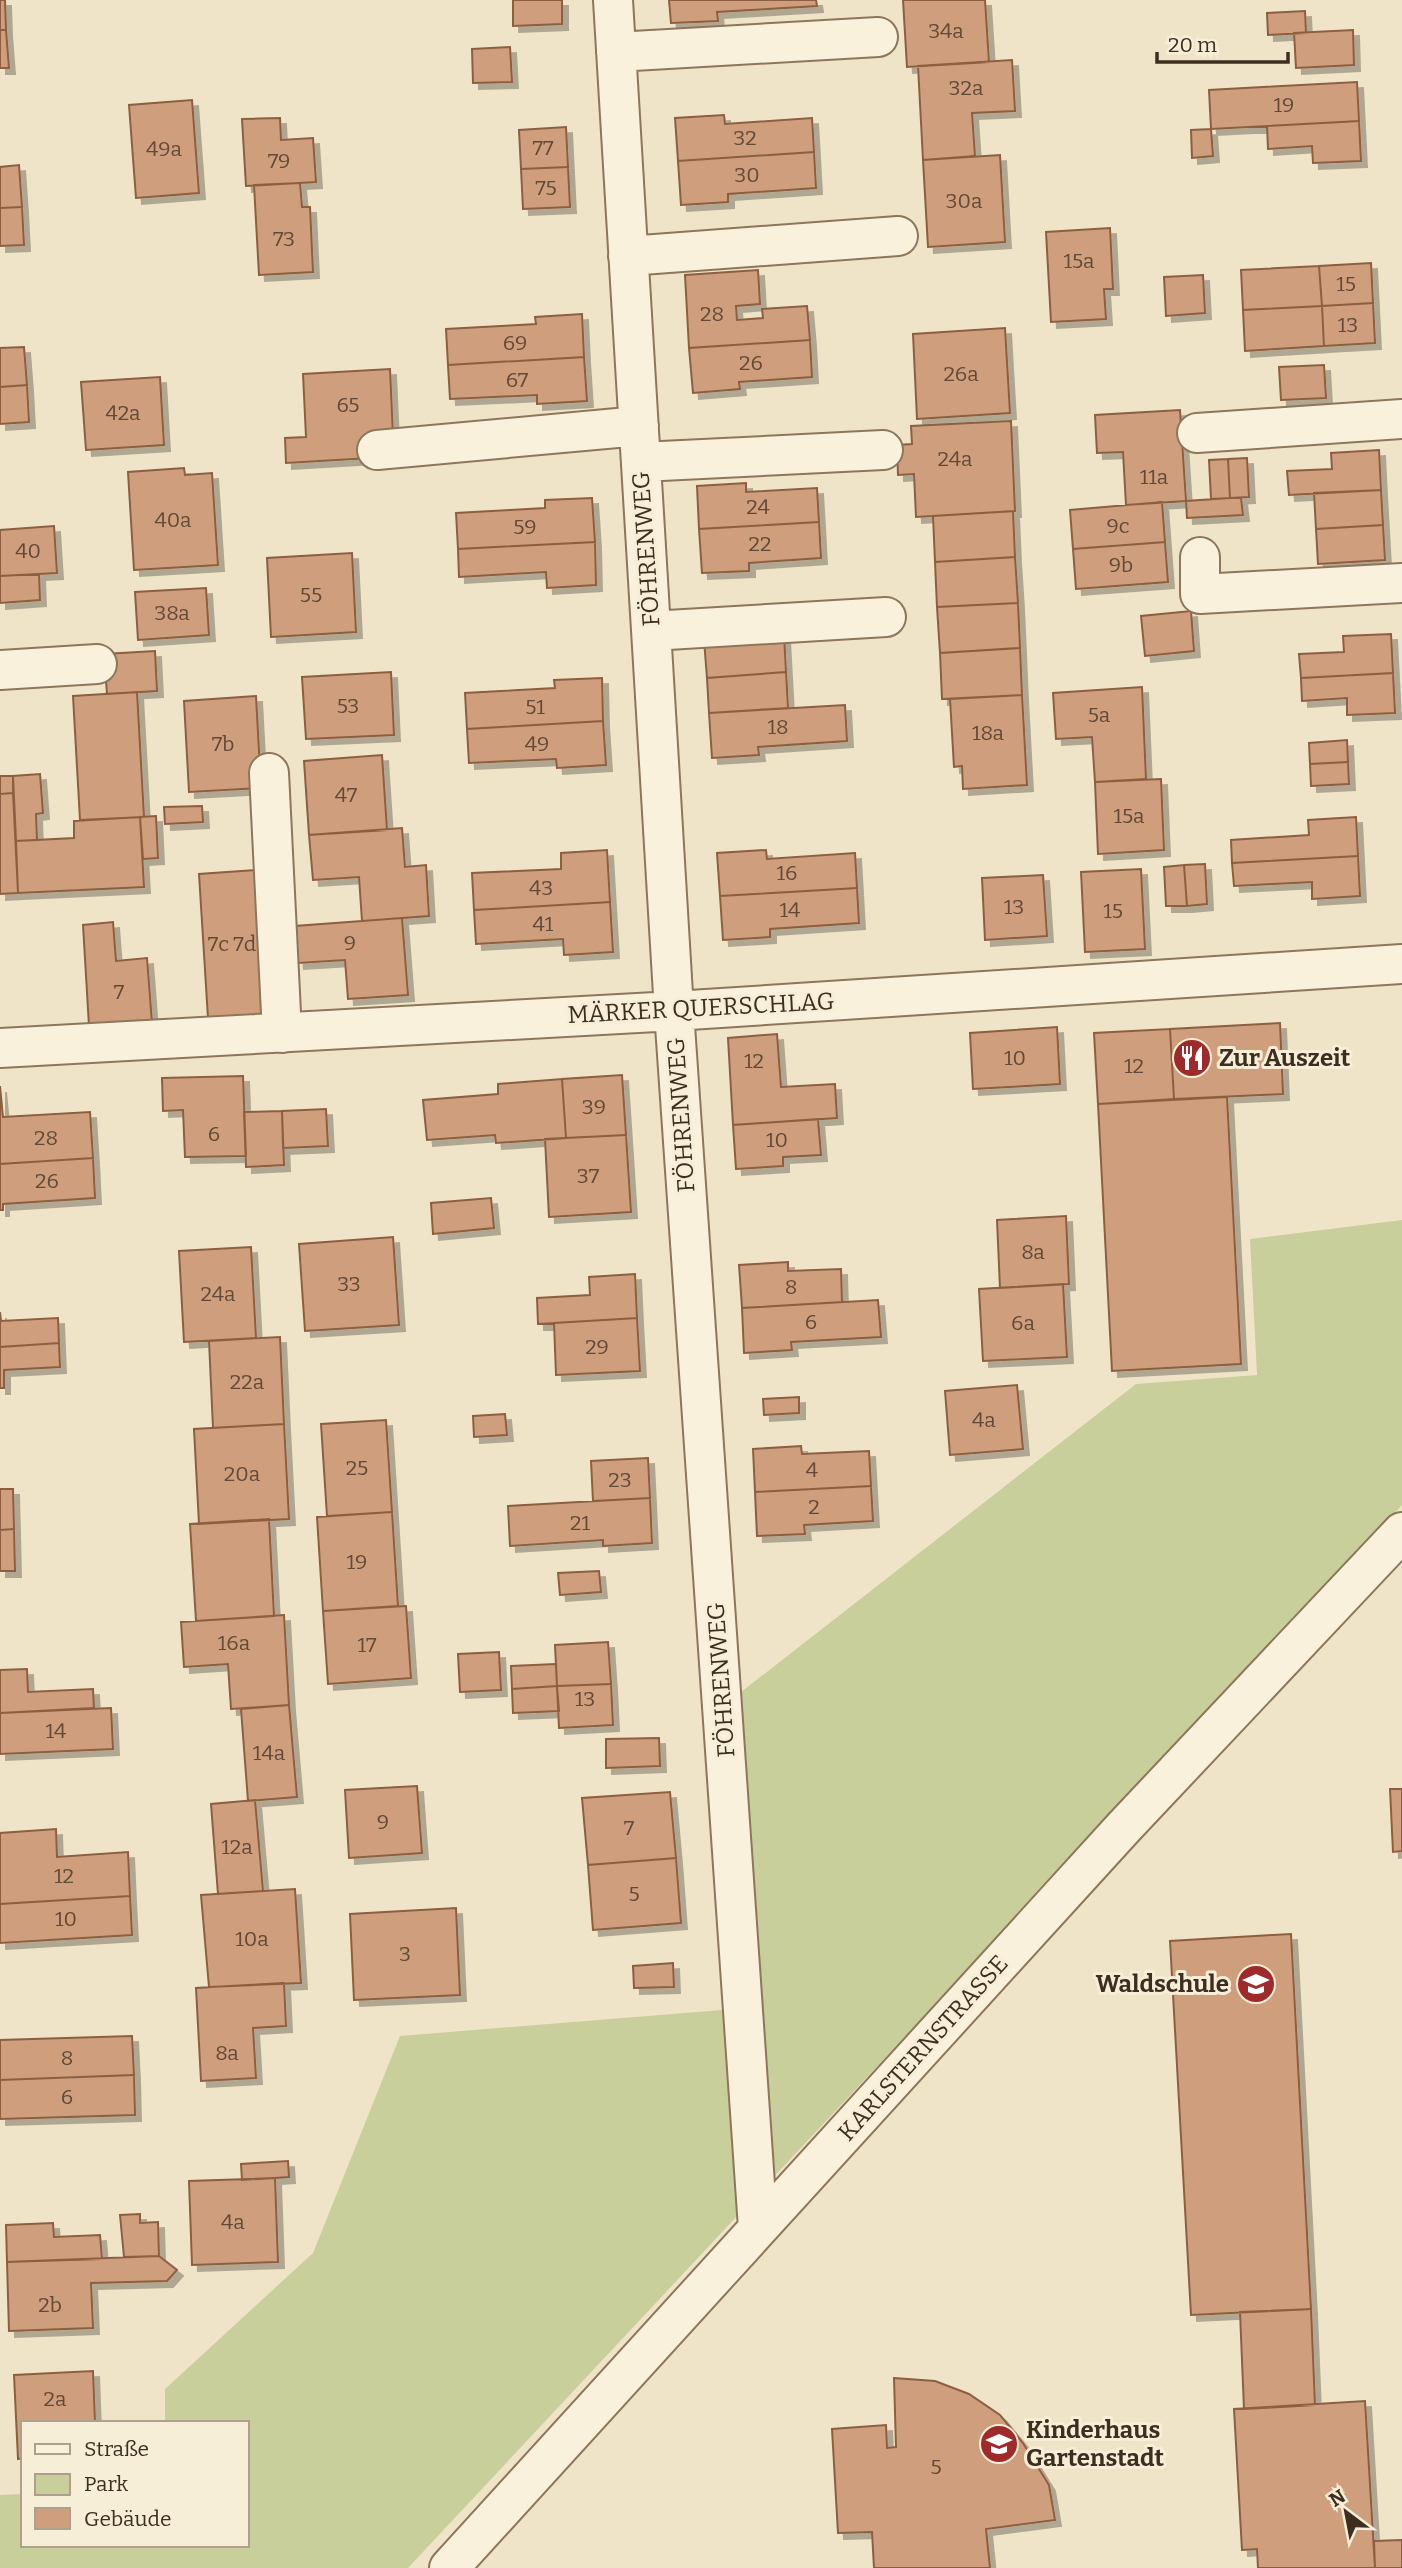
<svg xmlns="http://www.w3.org/2000/svg" width="1402" height="2568" viewBox="0 0 1402 2568" font-family="Bitter,serif">
  <style>
    .green { fill: #c9cf9b }
    .building { fill: #cf9f7d; stroke: #8d5f41; stroke-width: 2; filter: url(#shadow) }
    .lines { fill: none; stroke-linecap: round; stroke-linejoin: round }
    .minor-casing { stroke: #8d765c; stroke-width: 42 }
    .minor { stroke: #faf1dc; stroke-width: 38 }
    .labels { text-anchor: middle; stroke-width: 6; stroke-linejoin: round; paint-order: stroke }
    .number-label { font-size: 21px; fill: #624a37 }
    .street-label { font-size: 24px; fill: #3d2e20; stroke: #f7eed8 }
    .poi-label { font-size: 24px; font-weight: bold; fill: #3d2e20; stroke: #f7eed8; text-anchor: start }
  </style>
  <defs>
    <filter id="shadow"><feDropShadow dx="6" dy="6" stdDeviation="0" flood-color="#0004"/></filter>
  </defs>
  <rect width="100%" height="100%" fill="#f0e4c8"/>
  <path class="green" d="M1402 1220V1505L408 2568H0V2495L23 2494V2545H247V2423H165V2389L313 2253 400 2036 759 2007 741 1692 1136 1384 1257 1375 1250 1239Z"/>
  <path class="building" d="M0 0H5L6 30H0Z
    M513 0H562V24L513 26Z
    M669 0H816L817 6 717 12 718 21 671 23Z
    M903 0H985L989 62 907 67Z
    M1305 11 1306 33 1268 35 1267 13Z
    M0 30H6L9 68H0Z
    M1353 30 1354 65 1296 68 1294 33Z
    M510 47 512 82 473 83 472 49Z
    M1012 60 1015 111 972 113 975 156 923 160 918 66Z
    M1357 82 1359 121 1211 129 1209 90Z
    M192 100 199 193 136 198 129 105Z
    M724 115 725 124 812 118 814 152 678 161 675 118Z
    M280 118 281 140 313 138 316 182 246 186 242 119Z
    M1359 121 1361 161 1313 163 1312 146 1268 149 1267 126Z
    M566 127 568 167 521 169 519 130Z
    M1211 129 1213 156 1192 158 1191 130Z
    M814 152 816 188 728 194V202L681 205 678 161Z
    M1000 155 1005 242 928 247 923 160Z
    M19 165 22 207 0 208V167Z
    M568 167 570 207 523 209 521 169Z
    M300 183 302 207H310L313 272 259 275 254 185Z
    M22 207 24 245 0 246V208Z
    M1110 228 1113 289H1104L1106 319 1051 322 1046 232Z
    M1371 263 1373 303 1322 306 1319 266Z
    M1319 266 1322 306 1243 310 1241 270Z
    M758 270 760 304 736 306 737 320 763 318 762 309 807 306 810 340 689 348 685 275Z
    M1203 275 1205 313 1166 316 1164 277Z
    M1373 303 1375 343 1324 346 1322 306Z
    M1322 306 1324 346 1245 351 1243 310Z
    M582 314 584 357 448 365 446 329 536 324 535 317Z
    M1005 328 1010 413 917 419 913 334Z
    M810 340 812 377 739 382 740 389 693 393 689 348Z
    M24 347 27 385 0 387V348Z
    M584 357 587 401 537 404V395L450 399 448 365Z
    M1324 365 1326 398 1281 400 1279 367Z
    M390 369 393 436 370 458 286 463 285 438 306 437 303 374Z
    M160 377 164 445 86 450 81 382Z
    M27 385 29 422 0 424V387Z
    M1180 410 1186 501 1126 505 1123 452 1097 453 1095 415Z
    M1011 421 1015 511 916 517 914 474 898 475 897 445 912 444 911 426Z
    M1379 450 1381 490 1289 495 1287 471 1332 469 1331 453Z
    M1247 458 1249 497 1230 498 1228 459Z
    M1228 459 1230 498 1211 499 1209 460Z
    M184 468 185 475 212 473 218 565 134 570 128 472Z
    M746 483V492L817 488 819 522 699 529 697 486Z
    M1381 490 1383 525 1316 529 1314 493Z
    M592 498 595 542 458 549 456 513 545 508V500Z
    M1230 498H1241L1243 515 1187 518 1186 501Z
    M1162 502 1165 542 1073 549 1070 510Z
    M1013 511 1015 557 935 562 933 516Z
    M819 522 821 558 749 563V571L702 573 699 529Z
    M1383 525 1385 560 1318 564 1316 529Z
    M54 526 57 573 0 576V530Z
    M595 542 596 585 547 588 546 572 459 577 458 549Z
    M1165 542 1168 582 1076 589 1073 549Z
    M352 553 356 632 271 637 267 558Z
    M1015 557 1018 603 937 607 935 562Z
    M39 574 40 600 0 603V576Z
    M206 588 209 635 138 640 135 592Z
    M1018 603 1020 648 940 653 937 607Z
    M1191 611 1194 651 1145 656 1141 616Z
    M1391 634 1393 673 1301 678 1299 654 1344 652 1343 636Z
    M784 635 786 672 707 678 704 640Z
    M1020 648 1022 695 942 699 940 653Z
    M155 651 157 691 107 694 104 654Z
    M391 672 394 735 306 739 302 677Z
    M786 672 788 708 709 713 707 678Z
    M1393 673 1395 713 1347 715V698L1302 701 1301 678Z
    M602 678 603 721 467 729 465 693 555 688 554 680Z
    M1142 687 1146 779 1095 782 1092 737 1056 739 1053 693Z
    M137 692 144 817 80 820 73 696Z
    M1022 695 1027 785 963 789 962 766 954 767 950 699Z
    M256 696 261 788 189 792 184 701Z
    M845 705 847 741 758 747 759 755 712 758 709 713Z
    M603 721 606 765 557 768 556 759 469 763 467 729Z
    M1347 740 1348 762 1310 764 1309 743Z
    M382 755 387 830 309 835 304 761Z
    M1348 762 1349 784 1311 786 1310 764Z
    M40 774 43 813 36 814 37 840 16 841 13 776Z
    M0 776H13V793L0 794Z
    M1161 779 1164 850 1098 854 1095 782Z
    M13 793 18 893 0 894V794Z
    M202 806 203 822 165 824 164 807Z
    M156 816 158 858 143 859 140 817Z
    M140 817 144 887 18 893 16 841 74 838V821Z
    M1356 817 1358 856 1232 863 1231 840 1309 835 1308 820Z
    M402 828 405 867 426 865 429 916 362 921 359 877 313 880 309 835Z
    M607 850 610 902 474 910 472 873 561 869V853Z
    M766 850 767 859 855 853 857 888 720 896 717 853Z
    M1358 856 1360 896 1312 899V882L1234 886 1232 863Z
    M1205 864 1207 904 1187 906 1184 865Z
    M1184 865 1187 906H1166L1164 867Z
    M1141 869 1145 949 1085 952 1081 872Z
    M257 870 266 1014 208 1018 199 874Z
    M1043 875 1047 936 985 940 982 878Z
    M857 888 859 923 770 929V937L723 940 720 896Z
    M610 902 613 952 564 955 563 939 476 944 474 910Z
    M402 918 408 995 348 999 345 960 298 963 295 926Z
    M113 922 116 961 147 958 152 1023 89 1026 83 925Z
    M1280 1023 1283 1094 1174 1099 1170 1029Z
    M1057 1027 1060 1084 973 1089 970 1033Z
    M1170 1029 1174 1099 1098 1104 1094 1033Z
    M777 1034 781 1087 835 1084 837 1118 733 1125 728 1038Z
    M622 1075 626 1135 566 1138 562 1079Z
    M243 1076 246 1156 185 1157 183 1110 163 1111 162 1078Z
    M562 1079 566 1138 496 1143 495 1135 427 1140 423 1100 498 1094V1084Z
    M0 1086 3 1117 90 1112 93 1158 0 1164Z
    M1227 1097 1241 1364 1112 1371 1098 1104Z
    M326 1109 328 1146 283 1148 282 1111Z
    M282 1111 284 1165 246 1167 244 1112Z
    M818 1119 821 1155 783 1157V1166L736 1169 733 1125Z
    M626 1135 631 1212 549 1217 545 1139Z
    M93 1158 95 1198 3 1204V1210H0V1164Z
    M491 1198 494 1228 433 1234 431 1203Z
    M1066 1216 1069 1284 1000 1288 997 1220Z
    M393 1237 399 1325 305 1331 299 1244Z
    M251 1247 256 1338 184 1342 179 1251Z
    M788 1262V1271L841 1269 842 1302 742 1308 739 1265Z
    M635 1274 637 1318 538 1324 537 1298 590 1295 589 1277Z
    M1063 1284 1067 1357 983 1361 979 1289Z
    M878 1300 881 1337 791 1342 792 1350 744 1353 742 1308Z
    M0 1312 1 1321 58 1318 59 1343 0 1347Z
    M637 1318 640 1371 556 1375 554 1323Z
    M280 1337 284 1424 213 1428 209 1341Z
    M59 1343 60 1367 4 1370V1388H0V1347Z
    M1017 1385 1023 1449 950 1455 945 1391Z
    M799 1397V1413L764 1415 763 1399Z
    M505 1414 507 1435 474 1437 473 1416Z
    M386 1420 392 1512 327 1516 321 1424Z
    M284 1424 289 1519 199 1524 194 1429Z
    M801 1446 802 1454 869 1451 871 1486 755 1492 753 1449Z
    M648 1458 650 1498 593 1501 591 1461Z
    M871 1486 873 1521 804 1525 805 1534 757 1536 755 1492Z
    M0 1489H13L14 1529 0 1530Z
    M650 1498 652 1543 603 1546V1540L510 1546 508 1506Z
    M392 1512 398 1606 323 1611 317 1517Z
    M269 1519 274 1616 196 1621 190 1524Z
    M14 1529 15 1571H0V1530Z
    M599 1571 601 1592 560 1595 558 1573Z
    M406 1606 411 1678 328 1684 323 1611Z
    M284 1615 289 1705 231 1709 228 1664 184 1667 181 1622Z
    M608 1642 611 1684 557 1686 555 1645Z
    M499 1652 501 1690 460 1692 458 1654Z
    M556 1664 557 1686 512 1689 511 1666Z
    M27 1669 28 1692 93 1689 94 1708 0 1713V1670Z
    M611 1684 613 1725 559 1728 557 1686Z
    M557 1686 559 1711 513 1713 512 1689Z
    M289 1705 297 1797 248 1801 241 1709Z
    M111 1708 113 1749 0 1754V1713Z
    M659 1738 660 1766 606 1768V1739Z
    M417 1786 422 1853 349 1858 345 1790Z
    M1390 1789H1402V1851L1393 1852Z
    M670 1792 676 1858 588 1865 582 1798Z
    M255 1800 263 1891 218 1894 211 1804Z
    M56 1829 57 1857 128 1852 130 1896 0 1904V1833Z
    M676 1858 681 1923 593 1930 588 1865Z
    M295 1889 301 1983 209 1987 201 1895Z
    M130 1896 132 1935 0 1943V1904Z
    M456 1908 460 1995 354 2000 350 1914Z
    M1291 1934 1311 2309 1191 2315 1170 1941Z
    M673 1963 674 1987 634 1988 633 1966Z
    M284 1983 286 2026 253 2028 256 2078 201 2081 196 1988Z
    M132 2036 134 2075 0 2080V2040Z
    M134 2075 135 2115 0 2119V2080Z
    M288 2161 289 2177 242 2180 241 2164Z
    M275 2178 278 2262 192 2265 189 2181Z
    M140 2214V2223L158 2222 159 2256 124 2257 120 2215Z
    M53 2223 54 2237 100 2235 102 2259 7 2262 6 2225Z
    M159 2256 177 2270 167 2281 91 2283 93 2328 9 2331 7 2262Z
    M1311 2309 1315 2405 1244 2409 1240 2312Z
    M93 2371 95 2423H23V2458L18 2459 14 2375Z
    M894 2378 935 2381 969 2394 1000 2415 1023 2443 1049 2485 1055 2520 986 2529 990 2568H874L872 2532 838 2533 832 2429 886 2425 887 2448 896 2447Z
    M1365 2401 1375 2568H1258L1257 2549 1242 2550 1234 2409Z
    M1402 2540V2568H1375L1374 2541Z"/>
  <g class="lines">
    <defs>
      <path id="minor" d="M613 0 674 1011 758 2228
        M616 52 878 37
        M628 256 898 236
        M1197 433 1402 419
        M377 450 639 426
        M641 462 883 450
        M1200 557V594L1402 583
        M651 631 886 617
        M0 670 97 664
        M269 773 282 1033
        M0 1048 674 1011 1402 964
        M449 2568 1124 1827 1402 1532"/>
    </defs>
    <use href="#minor" class="minor-casing"/>
    <use href="#minor" class="minor"/>
  </g>
  <defs>
    <symbol id="restaurant-disc" viewBox="-11 -11 22 22"><circle r="9.5" fill="#9e2a2b" stroke="#f7eed8"/><path d="M-5-6h1v4h1v-4h1v4h1v-4h1v5L-1.5 .5V6h-2V.5L-5-1ZM5-6V6H3V1.5H1.5Q1.5-4 5-6Z" fill="#fff"/></symbol>
    <symbol id="school-disc" viewBox="-11 -11 22 22"><circle r="9.5" fill="#9e2a2b" stroke="#f7eed8"/><path d="M0-5L7-2L0 1L-7-2ZM-4 1L0 2.5L4 1V4Q0 6-4 4Z" fill="#fff"/></symbol>
  </defs>
  <g fill-rule="evenodd">
    <use href="#restaurant-disc" x="1170" y="1036" width="44" height="44"/>
    <use href="#school-disc" x="1234" y="1962" width="44" height="44"/>
    <use href="#school-disc" x="977" y="2422" width="44" height="44"/>
  </g>
  <g class="labels">
    <g class="number-label">
      <text x="946" y="38">34a</text>
      <text x="966" y="95">32a</text>
      <text x="1284" y="112">19</text>
      <text x="745" y="145">32</text>
      <text x="543" y="155">77</text>
      <text x="164" y="156">49a</text>
      <text x="279" y="168">79</text>
      <text x="747" y="182">30</text>
      <text x="546" y="195">75</text>
      <text x="964" y="208">30a</text>
      <text x="284" y="246">73</text>
      <text x="1079" y="268">15a</text>
      <text x="1346" y="291">15</text>
      <text x="712" y="321">28</text>
      <text x="1348" y="332">13</text>
      <text x="515" y="350">69</text>
      <text x="751" y="370">26</text>
      <text x="961" y="381">26a</text>
      <text x="517" y="387">67</text>
      <text x="348" y="412">65</text>
      <text x="123" y="420">42a</text>
      <text x="955" y="466">24a</text>
      <text x="1154" y="484">11a</text>
      <text x="758" y="514">24</text>
      <text x="173" y="527">40a</text>
      <text x="1118" y="533">9c</text>
      <text x="525" y="534">59</text>
      <text x="760" y="551">22</text>
      <text x="28" y="558">40</text>
      <text x="1121" y="572">9b</text>
      <text x="311" y="602">55</text>
      <text x="172" y="620">38a</text>
      <text x="348" y="713">53</text>
      <text x="535" y="714">51</text>
      <text x="1099" y="722">5a</text>
      <text x="778" y="734">18</text>
      <text x="988" y="740">18a</text>
      <text x="223" y="751">7b</text>
      <text x="537" y="751">49</text>
      <text x="346" y="802">47</text>
      <text x="1129" y="823">15a</text>
      <text x="787" y="880">16</text>
      <text x="541" y="895">43</text>
      <text x="1014" y="914">13</text>
      <text x="790" y="917">14</text>
      <text x="1113" y="918">15</text>
      <text x="543" y="931">41</text>
      <text x="350" y="950">9</text>
      <text x="232" y="951">7c 7d</text>
      <text x="119" y="999">7</text>
      <text x="1015" y="1065">10</text>
      <text x="754" y="1068">12</text>
      <text x="1134" y="1073">12</text>
      <text x="594" y="1114">39</text>
      <text x="214" y="1141">6</text>
      <text x="46" y="1145">28</text>
      <text x="777" y="1147">10</text>
      <text x="588" y="1183">37</text>
      <text x="47" y="1188">26</text>
      <text x="1033" y="1259">8a</text>
      <text x="349" y="1291">33</text>
      <text x="791" y="1294">8</text>
      <text x="218" y="1301">24a</text>
      <text x="811" y="1329">6</text>
      <text x="1023" y="1330">6a</text>
      <text x="597" y="1354">29</text>
      <text x="247" y="1389">22a</text>
      <text x="984" y="1427">4a</text>
      <text x="357" y="1475">25</text>
      <text x="812" y="1477">4</text>
      <text x="242" y="1481">20a</text>
      <text x="620" y="1487">23</text>
      <text x="814" y="1514">2</text>
      <text x="580" y="1530">21</text>
      <text x="357" y="1569">19</text>
      <text x="234" y="1650">16a</text>
      <text x="367" y="1652">17</text>
      <text x="585" y="1706">13</text>
      <text x="56" y="1738">14</text>
      <text x="269" y="1760">14a</text>
      <text x="383" y="1829">9</text>
      <text x="629" y="1835">7</text>
      <text x="237" y="1854">12a</text>
      <text x="64" y="1883">12</text>
      <text x="634" y="1901">5</text>
      <text x="66" y="1926">10</text>
      <text x="252" y="1946">10a</text>
      <text x="405" y="1961">3</text>
      <text x="227" y="2060">8a</text>
      <text x="67" y="2065">8</text>
      <text x="67" y="2104">6</text>
      <text x="233" y="2229">4a</text>
      <text x="50" y="2312">2b</text>
      <text x="55" y="2406">2a</text>
      <text x="936" y="2474">5</text>
    </g>
    <g class="street-label">
      <text transform="translate(646 549) rotate(-94)" y="8">FÖHRENWEG</text>
      <text transform="translate(701 1008) rotate(-3)" y="8">MÄRKER QUERSCHLAG</text>
      <text transform="translate(681 1115) rotate(-94)" y="8">FÖHRENWEG</text>
      <text transform="translate(721 1680) rotate(-94)" y="8">FÖHRENWEG</text>
      <text transform="translate(923 2048) rotate(-48)" y="8">KARLSTERNSTRASSE</text>
    </g>
    <g class="poi-label">
      <text x="1219" y="1066">Zur Auszeit</text>
      <text x="1229" y="1992" text-anchor="end">Waldschule</text>
      <text x="1026" y="2438">Kinderhaus<tspan x="1026" dy="28">Gartenstadt</tspan></text>
    </g>
  </g>
  <rect x="21" y="2421" width="228" height="126" fill="#f7eed8" stroke="#ada18e" stroke-width="2"/>
  <rect x="35" y="2444" width="35" height="10" fill="#faf1dc" stroke="#ada18e" stroke-width="2"/>
  <text x="84" y="2456" font-size="21" fill="#3d2e20">Straße</text>
  <rect x="35" y="2474" width="35" height="21" fill="#c9cf9b" stroke="#ada18e" stroke-width="2"/>
  <text x="84" y="2491" font-size="21" fill="#3d2e20">Park</text>
  <rect x="35" y="2508" width="35" height="21" fill="#cf9f7d" stroke="#ada18e" stroke-width="2"/>
  <text x="84" y="2526" font-size="21" fill="#3d2e20">Gebäude</text>
  <g transform="translate(1346 2512) rotate(328)" stroke="#f7eed8" stroke-width="5" paint-order="stroke">
  <path d="M0-5L12 26L0 18L-12 26Z" fill="#3d2e20"/>
  <text y="-10" font-size="19" font-weight="bold" text-anchor="middle" fill="#3d2e20">N</text>
  </g>
  <path d="M1157 52v10h131v-10" fill="none" stroke="#3d2e20" stroke-width="3.5"/>
  <text x="1168" y="52" font-size="21" fill="#3d2e20" stroke="#f7eed8" stroke-width="5" paint-order="stroke">20 m</text>
</svg>
